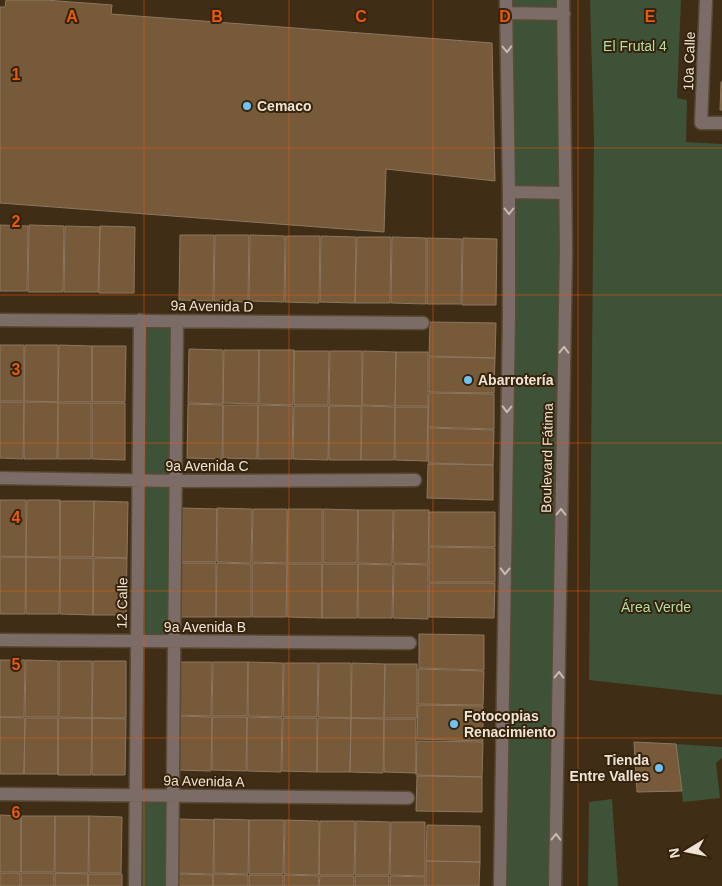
<svg xmlns="http://www.w3.org/2000/svg" width="722" height="886" viewBox="0 0 722 886" font-family="Helvetica,sans-serif">
  <style>
    .green { fill: #3d5237 }
    .building { fill: #765a3a; stroke: #8d775f }
    .lines { fill: none; stroke-linecap: round; stroke-linejoin: round }
    .minor-casing { stroke: #5b4a35; stroke-width: 15 }
    .minor { stroke: #7b6c67; stroke-width: 12 }
    .oneway { stroke: #c7baaf }
    .grid { fill: none; stroke: #e8590c; stroke-width: 1; stroke-opacity: 0.55 }
    .poi-dot { fill: #70c1f4; stroke: #35230c; stroke-width: 2 }
    .labels { text-anchor: middle; stroke-width: 4; stroke-linejoin: round; paint-order: stroke }
    .park-label { font-size: 14px; fill: #b3dea5; stroke: #35230c }
    .street-label { font-size: 14px; fill: #f0e4d6; stroke: #35230c }
    .poi-label { font-size: 14px; font-weight: bold; fill: #f0e4d6; stroke: #35230c; text-anchor: start }
    .grid-label { font-size: 16px; text-anchor: middle; font-weight: bold; fill: #e8590c; stroke: #35230c; stroke-width: 4; stroke-linejoin: round; paint-order: stroke }
  </style>
  <rect width="100%" height="100%" fill="#3f2d16"/>
  <path class="green" d="M506 0H563L555 886H500Z
    M590 0H681L677 98 687 100 686 142 722 144V695L589 680 594 139Z
    M140 320 177 321 175 642H140Z
    M676 744 722 747V758L716 763 720 798 683 802Z
    M135 795 170 796 172 886H135Z
    M612 799 618 886H588L589 802Z"/>
  <path class="building" d="M6 0H45L112 5 111 14 492 43 495 181 386 169 384 232 0 203V7H5Z
    M721 82H722V110H720Z
    M0 225 28 226 27 291H0Z
    M29 225 64 226 63 292H28Z
    M65 226 100 227 98 292H64Z
    M100 226 135 227 134 293H99Z
    M180 235H214L213 301 179 300Z
    M215 235H249L248 302 214 301Z
    M250 235 285 236 284 302 249 301Z
    M286 236H320L319 303 285 302Z
    M321 236 356 237 355 303 320 302Z
    M357 237H391L390 303H355Z
    M392 237 426 238V304L391 303Z
    M427 238 462 239 461 304H427Z
    M463 238 497 239 496 305H462Z
    M430 322 496 323 495 358 429 356Z
    M0 345H24V401H0Z
    M25 345H58V402L24 401Z
    M59 345 92 346V402H58Z
    M92 346H126L125 402H92Z
    M189 349 223 350V404L188 403Z
    M224 350H259L258 404 223 403Z
    M259 350H294L293 405 259 404Z
    M294 351H329L328 405H294Z
    M330 351H362V406L329 405Z
    M363 351 396 352 395 406 362 405Z
    M396 352H428V406H395Z
    M429 357 495 358 494 393 429 392Z
    M429 393 494 394V429L428 427Z
    M0 402H24L23 459 0 458Z
    M24 402H58L57 459H24Z
    M58 403H91V459H58Z
    M92 403H125V460L92 459Z
    M188 404 223 405 222 459 187 458Z
    M223 405H258L257 459 223 458Z
    M258 405 293 406 292 459H258Z
    M294 406H329L328 460 293 459Z
    M329 406H361V460H329Z
    M362 406 395 407 394 460H361Z
    M395 407H428L427 461 395 460Z
    M428 428 494 430 493 465 428 463Z
    M428 464 493 465V500L427 498Z
    M0 500H26V557L0 556Z
    M27 500H60V557H26Z
    M60 501H94L93 557H60Z
    M94 501 128 502 127 558 93 557Z
    M182 508 217 509 216 562H182Z
    M217 508 252 509 251 563 217 562Z
    M253 509H287V563L252 562Z
    M288 509H322V563H287Z
    M323 509 358 510 357 563H323Z
    M358 510H393L392 564 358 563Z
    M394 510H429L428 564 393 563Z
    M429 512H495V547L429 546Z
    M429 547 495 548V582H429Z
    M0 557H26L25 614H0Z
    M26 557 60 558 59 614H26Z
    M60 558H93V615L60 614Z
    M94 558H127L126 615H93Z
    M181 563H216V617H181Z
    M217 563 251 564V617H216Z
    M252 563 287 564 286 617H252Z
    M287 564H322V618L287 617Z
    M322 564H358L357 618H322Z
    M358 564 393 565 392 618H358Z
    M394 564 428 565V619L393 618Z
    M429 583H495L494 618 429 617Z
    M419 634 484 635V670L419 668Z
    M0 660H25L24 717H0Z
    M26 660 58 661V717H25Z
    M59 661H92V718L59 717Z
    M93 661H126V718H92Z
    M177 662H212L211 716 177 715Z
    M213 662H248L247 716H212Z
    M248 662 283 663 282 717 248 716Z
    M284 663H318L317 717H283Z
    M319 663H351V718L318 717Z
    M352 663 385 664 384 718H351Z
    M385 664H417V718H384Z
    M418 669 484 671 483 705 418 704Z
    M418 705 483 706V741L417 739Z
    M177 716 212 717 211 771 176 770Z
    M0 717 25 718 24 774H0Z
    M212 717H247L246 771 212 770Z
    M247 717 282 718 281 772 247 771Z
    M25 718H58V774H24Z
    M58 718H92L91 775H58Z
    M92 718 126 719 125 775H92Z
    M283 718H317V772L282 771Z
    M318 718H351L350 772H317Z
    M351 718 384 719 383 773 350 772Z
    M384 719H416V773L384 772Z
    M417 741 483 742 482 777 416 775Z
    M634 742 676 744 682 791 637 792Z
    M417 776 482 777V812L416 811Z
    M0 815 21 816V872H0Z
    M21 816H55L54 872H21Z
    M55 816H89L88 873H55Z
    M89 816 122 817 121 873H89Z
    M179 819 214 820 213 874 178 873Z
    M214 819 249 820 248 874 214 873Z
    M249 820H284L283 874H249Z
    M285 820 319 821V875L284 874Z
    M320 821H355L354 875H319Z
    M356 821 390 822 389 875H355Z
    M391 822H425V876L390 875Z
    M427 825 480 826V862L426 861Z
    M426 861 480 862 479 886H426Z
    M0 873H20V886H0Z
    M21 873H54V886H21Z
    M55 873 88 874V886H55Z
    M88 874H122V886H88Z
    M178 874 213 875V886H178Z
    M213 874 248 875V886H213Z
    M249 875H283V886H249Z
    M284 875 319 876 318 886H284Z
    M320 876H354V886H319Z
    M355 876H389V886H355Z
    M390 876 425 877V886H390Z"/>
  <g class="lines">
    <defs>
      <path id="minor" d="M706 0 701 123H722
        M507 13 564 14
        M509 192 565 193
        M0 320 423 323
        M0 478 176 481 415 480
        M0 640 410 643
        M0 794 408 798
        M135 886 140 320
        M172 886 177 321
        M500 886 509 318V192L506 0
        M555 886 566 251 563 0"/>
    </defs>
    <use href="#minor" class="minor-casing"/>
    <use href="#minor" class="minor"/>
  </g>
  <defs><path id="oneway-chevron" d="M-2-3.5L2.5 0L-2 3.5" fill="none" stroke-width="1.6" stroke-linecap="round" stroke-linejoin="round" transform="scale(1.25)"/></defs>
  <g class="oneway">
    <use href="#oneway-chevron" transform="translate(507 49) rotate(89)"/>
    <use href="#oneway-chevron" transform="translate(509 211) rotate(90)"/>
    <use href="#oneway-chevron" transform="translate(564 350) rotate(-89)"/>
    <use href="#oneway-chevron" transform="translate(507 409) rotate(91)"/>
    <use href="#oneway-chevron" transform="translate(561 512) rotate(-89)"/>
    <use href="#oneway-chevron" transform="translate(505 571) rotate(91)"/>
    <use href="#oneway-chevron" transform="translate(559 675) rotate(-89)"/>
    <use href="#oneway-chevron" transform="translate(556 837) rotate(-89)"/>
  </g>
  <path class="grid" d="M144 0V886M289 0V886M433 0V886M578 0V886M0 148H722M0 295H722M0 443H722M0 591H722M0 738H722"/>
  <g class="poi-dot">
    <circle cx="247" cy="106" r="5"/>
    <circle cx="468" cy="380" r="5"/>
    <circle cx="454" cy="724" r="5"/>
    <circle cx="659" cy="768" r="5"/>
  </g>
  <g class="labels">
    <g class="park-label">
      <text x="635" y="51">El Frutal 4</text>
      <text x="656" y="612">Área Verde</text>
    </g>
    <g class="street-label">
      <text transform="translate(689 61) rotate(-88)" y="5">10a Calle</text>
      <text transform="translate(212 306) rotate(1)" y="5">9a Avenida D</text>
      <text transform="translate(547 458) rotate(-89)" y="5">Boulevard Fátima</text>
      <text x="207" y="471">9a Avenida C</text>
      <text transform="translate(122 603) rotate(-89)" y="5">12 Calle</text>
      <text x="205" y="632">9a Avenida B</text>
      <text transform="translate(204 781) rotate(1)" y="5">9a Avenida A</text>
    </g>
    <g class="poi-label">
      <text x="257" y="111">Cemaco</text>
      <text x="478" y="385">Abarrotería</text>
      <text x="464" y="721">Fotocopias<tspan x="464" dy="16">Renacimiento</tspan></text>
      <text x="649" y="765" text-anchor="end">Tienda<tspan x="649" dy="16">Entre Valles</tspan></text>
    </g>
  </g>
  <g class="grid-label">
    <text x="72" y="22">A</text>
    <text x="217" y="22">B</text>
    <text x="361" y="22">C</text>
    <text x="505" y="22">D</text>
    <text x="650" y="22">E</text>
    <text x="16" y="80">1</text>
    <text x="16" y="227">2</text>
    <text x="16" y="375">3</text>
    <text x="16" y="523">4</text>
    <text x="16" y="670">5</text>
    <text x="16" y="818">6</text>
  </g>
  <g transform="translate(687 851) rotate(260)" stroke="#35230c" stroke-width="4" paint-order="stroke">
  <path d="M0-4L9 19L0 12L-9 19Z" fill="#f0e4d6"/>
  <text y="-8" font-size="14" font-weight="bold" text-anchor="middle" fill="#f0e4d6">N</text>
  </g>
</svg>
